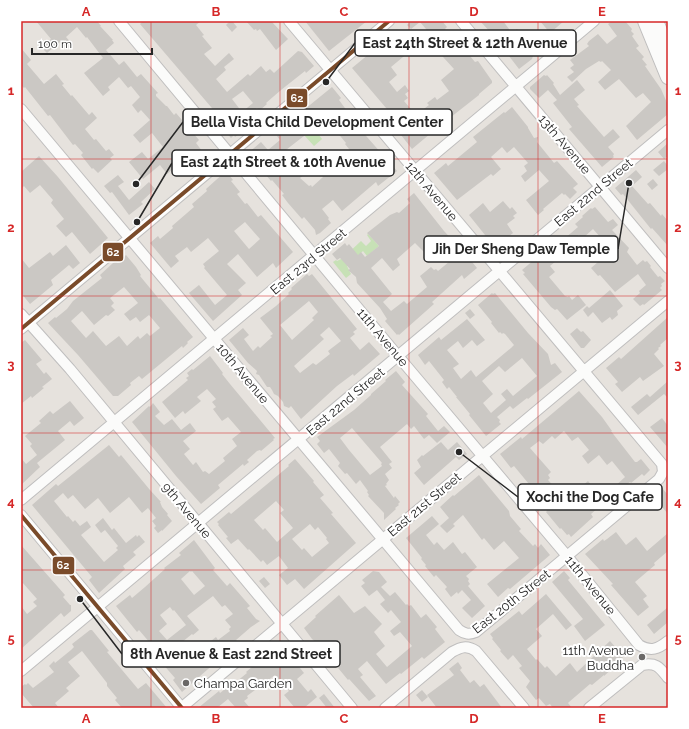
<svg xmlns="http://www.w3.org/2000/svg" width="689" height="729" viewBox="0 0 689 729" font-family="Raleway,sans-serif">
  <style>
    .green { fill: #c7e1b6 }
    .building { fill: #cbc8c4; fill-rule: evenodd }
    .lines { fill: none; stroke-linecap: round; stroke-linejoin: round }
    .minor-casing { stroke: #bfbebe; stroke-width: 12 }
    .secondary-casing { stroke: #bfbebe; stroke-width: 16 }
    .minor { stroke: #fbfbfa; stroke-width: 10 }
    .secondary { stroke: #fbfbfa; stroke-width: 14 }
    .bus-1-casing { stroke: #fff; stroke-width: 7 }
    .bus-1 { stroke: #7a4b2a; stroke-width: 4 }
    .grid { fill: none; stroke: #d62828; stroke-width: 1; stroke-opacity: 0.55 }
    .poi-dot { fill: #6a6867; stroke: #fff; stroke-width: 1.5 }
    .labels { text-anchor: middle; stroke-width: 4; stroke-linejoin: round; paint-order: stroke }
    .street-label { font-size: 13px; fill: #272727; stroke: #fff }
    .poi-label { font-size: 13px; fill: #272727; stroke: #fff; text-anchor: end }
    .leader { fill: none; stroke: #272727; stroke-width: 1.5 }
    .callout-dot { fill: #272727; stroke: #fff; stroke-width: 1.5 }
    .callout { fill: #fff; stroke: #272727; stroke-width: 1.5 }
    .callout-label { font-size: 14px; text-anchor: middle; font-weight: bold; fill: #272727 }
    .line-badge { stroke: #fff; stroke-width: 1.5 }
    .badge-label { font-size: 11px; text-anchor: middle; font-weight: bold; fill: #fff }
    .neatline { fill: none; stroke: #d62828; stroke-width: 1.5 }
    .grid-label { font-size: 13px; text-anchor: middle; font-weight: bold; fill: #d62828 }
  </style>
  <rect width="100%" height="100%" fill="#e6e2dd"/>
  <path class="green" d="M312 126 322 139 314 146 304 135 313 130Z
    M368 234 379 246 367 256 363 251 347 266 351 274 346 278 333 262 336 260 337 261 343 258 361 241 366 246 371 241 367 235Z"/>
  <path class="building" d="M36 21H97L101 26H100L113 40H112L114 43 106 50 119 65 124 61 137 77 141 74 158 93 156 94V96L166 106H167L174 115 176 113 199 140 196 143 202 151 201 152 204 155 196 163 198 165 193 169 194 171 187 176 178 165 167 174 160 165 143 179 129 162 142 152 148 159 163 147 152 133 140 143 133 135 150 120 141 110 138 113 132 105 140 97 131 86 128 88 119 77 108 87 110 90 103 96 84 73 103 58 87 37 86 38 77 27 66 37 73 45 66 50 60 42 47 53 41 47 51 39Z
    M143 21H201L196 25 204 35 202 36 212 48 204 54 215 66 229 53 234 59 224 67 226 70 216 79 227 92 248 74 250 76 261 66 266 72 270 69 274 73 298 51 302 52 314 66 306 73 305 71 281 90 266 103 267 104 259 111 257 108 247 118 250 122 245 127 246 128 235 137 234 135 231 138 223 129 225 128 215 116 217 114 140 24ZM243 91 253 103 242 112 232 99Z
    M230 21H232L237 27 232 32 226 25Z
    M246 21H271L288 39 276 50 260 29 257 31 256 29 254 30Z
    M305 21H367L329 51Z
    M411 21H442L447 27 445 29 458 45 460 44 475 62 478 61 492 81V83L479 94V95L451 117 453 119 445 125 443 123 412 149 394 126 398 122 352 68 375 49 380 55 395 43 394 41 404 33 415 47 391 67 397 75 389 82 397 92 405 85 409 91 405 94 408 98 404 101 416 115 429 105 427 103 435 97 437 100 449 91 441 80 454 69 433 46 437 42 420 22 411 29 407 25Z
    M480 21H503L512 33 517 29 530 47 528 48 533 56 532 59 519 69 498 42 496 43 490 35 492 34Z
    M540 21H564L550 33Z
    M612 21H625L632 29 631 31 634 34 632 36 639 46 636 48 644 57 642 59 647 65 645 66 661 89 668 105V114L637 140 626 126 651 102 643 93 636 98 619 79 605 90 598 82 611 70 602 61 601 62 599 61 586 69 572 82 567 77 574 72 570 68 574 65 570 60 589 46 587 44 589 41 598 34 607 44 617 36 608 24Z
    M21 48 31 60 27 64 44 84 56 74 64 84 62 85 71 96 72 95 89 115 92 112 97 118 85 129 94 140 96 139 106 151 109 149 114 155 110 158 112 160 98 173 93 168 92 169 81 155 83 153 75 144 73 145 50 115 48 116 25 87 24 88 21 85Z
    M544 75 546 76 547 75 554 83 553 84 560 95 577 80 585 90 574 99 579 105 577 106 604 137 613 129 620 137 608 147 614 154 613 156 614 157 602 167 569 129 572 127 553 103 557 100 548 90 539 98 530 89V87Z
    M332 87 341 98 339 100 353 119 352 120 397 171 378 186 376 182 342 211 333 200 322 209 329 218 328 219 331 223 320 233 316 235 315 230 304 217 302 219 288 203 282 195 284 194 272 180 271 181 259 167 257 169 246 155 261 142 268 150 280 140 277 136 280 134 279 133 288 124 290 126 294 118ZM326 119 346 143 345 144 353 154 351 156 355 162 351 165 353 168 342 176 328 162 323 166 322 163 316 168 323 177 312 187 311 185 309 186 300 178 310 170 301 159 298 162 297 161 287 169 280 159 284 155 282 153Z
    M512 107 528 127V128L534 138 538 137 537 142 554 163 557 161 578 184 573 188 577 192 570 199 565 194 564 195 562 193 543 209 544 210 538 215 526 200 549 181 539 170 525 182 521 176 527 171 524 166 528 163 514 147 507 153 502 147 491 157 501 169 493 176 491 174 457 200 434 173 446 163 448 166 477 142 473 137 504 112 505 113Z
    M668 143V156L664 159 658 152Z
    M39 156 58 177 108 238 90 254 72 232 66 237 56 226 64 219 51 203 53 200 40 185 30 193 24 186 21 189V172Z
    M664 161 668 166V169L659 176 653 170Z
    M636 170 642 177 632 186 648 204 650 203 661 216 662 214 668 221V246L652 228 651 229 623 194 621 195 615 188Z
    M226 171 233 180 231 181 240 192 237 194 245 204 247 203 258 217 261 215 293 252 276 268 273 263 257 277 238 254 227 264 246 283 238 290 242 295 213 321 189 293 199 285 215 305 227 295 204 268 205 267 203 264 219 251 208 238 191 252 187 247 175 256 179 261 171 268 150 243 158 236 160 239 173 228 172 226 194 207 192 204 207 191 206 189ZM245 222 260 239 249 249 234 231Z
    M118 175 124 182 118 186 129 200 149 182 155 189 141 202 143 204 129 215 112 192 110 193 104 186Z
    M653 179 658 185 652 190 647 184Z
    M414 193 444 231 458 246H459L477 268 464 279 462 275 432 302 434 304 399 335 398 334 397 335 385 321 387 319 380 308 357 283 356 277 348 270 350 269 340 258 337 260 332 254 345 243 347 246 349 244 358 255 361 252 365 257 379 246 367 233 390 215 397 212 399 213 410 203 407 199ZM415 243 425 253 434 245 438 251 440 249 450 261 438 271 436 269 434 270 431 267 420 276 427 287 407 304 404 301 391 311 383 302 392 294 371 268 382 258 393 271 400 265 397 259Z
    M503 201 510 209 512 207 517 213 513 216 515 218 507 224 513 233 504 240 505 243 497 250 469 215 483 203 490 212Z
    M595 207 608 222 613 219 618 225 612 230 629 248 627 252 637 265 643 260 645 262 647 261 651 266 650 267 658 277 660 276 665 281 661 284 662 286 660 288 662 290 644 305 643 304 640 306 633 299 640 293 639 291 646 285 638 274 615 292 600 275 598 276 591 268 598 262 587 250 601 238 593 229 582 239 579 235 563 247 567 252 550 266 555 272 549 277 565 296 568 297 569 296 572 300 578 295 586 305 567 320 558 310 557 309 555 310 551 307 523 274 525 273 522 270 535 259 533 256 540 251 546 259 559 248 557 245 578 227 575 224 583 217 582 216 591 208 592 209Z
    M66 245 80 263 73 269 69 265 51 280 53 285 30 304 21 293V258L29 268 50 252 53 256Z
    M126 255 136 267 141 275 140 276 159 299 160 298 193 337 187 342 188 343 183 348 182 346 142 379 139 376 130 383 131 385 118 396H113L78 355 48 323 55 317 56 318 67 309 73 301 102 278 100 275 113 263 116 261 118 263ZM124 287 138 303 124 314 130 321 136 317 140 322 149 315 160 328 150 336 147 333 140 339 138 336 127 346 119 336 106 346 93 331 86 338 71 321 82 311 94 325 106 315 108 316 115 310 111 306 114 303 110 298Z
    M307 274 309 276 312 274 357 329 353 332 355 334 350 338 360 350 369 342 380 354 354 376 353 374 337 386 301 419 291 406 289 408 284 406 283 402 278 396 274 394 272 390 270 387H267L259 375 256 374 257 371 248 363 229 340 243 328 249 335 244 339 253 351 258 346 260 348 272 337 270 336 273 334 260 318 276 306 289 294 288 293 292 289 291 288ZM309 301 318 312 312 318 314 320 292 340 280 325ZM329 327 341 341 328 351 330 354 316 365 313 363 300 373 294 366 324 339 320 335Z
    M610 290 623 306 617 311 618 315 612 320 610 317 602 323 593 312 588 317 583 310 587 306 589 308Z
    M492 293 493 294 495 293 528 333 548 354 551 365 555 363 562 372 528 399 527 398 513 409 510 406 497 417 500 420 499 422 501 424 486 436 469 415 470 414 456 397H457L449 387 447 389 442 382 444 380 429 361 425 365 418 355 439 337 441 340 467 319 485 340 477 346 472 340 463 348 458 341 447 350 459 364 453 368 461 379 471 370 476 377 511 348 514 345 505 334 503 333 502 334 500 332 499 333 491 323 492 322 478 305ZM522 358 537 376 513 396 507 389 501 394 506 400 491 413 483 403 493 394 482 381 499 366 505 372Z
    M470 309 475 315 470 319 465 313Z
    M668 317V338L660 345 661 346 658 348 659 349 654 354 664 366 643 381 640 377 622 392 615 384 618 382 606 368 619 357 621 359Z
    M577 328 581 332 583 331 591 340 584 348H581L570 334Z
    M25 340 42 360 36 364 44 374 46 372 52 379 42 387 44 388 32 398 31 396 21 404V343Z
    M210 356 223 373 222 374 230 384 275 438 273 439 274 440 261 451 260 450 257 451 247 460 249 462 244 466 243 464 218 485 220 488 201 504 176 476 132 422 149 406 150 407 153 403 160 412 155 416 164 425 172 419 181 430 190 423 196 431 183 441 190 449 184 454 193 465 196 462 203 472 205 471 209 474 225 461 223 458 237 446 232 439 241 432 228 417 222 421 213 409 216 407 212 402 216 399 207 389 197 397 201 401 185 414 183 411 175 418 162 402 188 380 186 378 189 376 187 373 192 369 193 370Z
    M396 371 405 382 402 385 428 414 426 416 438 431 444 426 450 432 437 443 429 435 424 439 414 426 411 429 407 424 380 447 392 462 389 464 392 468 385 474 389 480 386 484 387 485 385 486 394 498 395 496 400 502 398 504 399 505 395 508 396 509 384 520V513L368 496 369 495 367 492 368 491 360 480 356 484 347 473 345 474 338 466 340 463 329 449 324 453 317 444 320 441 317 437 354 410 371 395V394L386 381 385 380ZM352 428 382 463 381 464 382 466 370 475 349 450 340 438Z
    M668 381V398L664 394 638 415 631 407 647 394 650 397Z
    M579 391 602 417 612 431H611L614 435 635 462H637L641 459 650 470 644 476 642 474 631 483 630 482 621 490 622 491 618 496V497L609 505 606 501 591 514 593 517 571 537 569 534 567 535 561 528 560 529 546 512 547 511 541 503 543 501 514 466 511 468 500 454 521 437 522 439ZM564 431 572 441 578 437 589 450 582 456 588 464 599 455 607 465 612 461 625 477 612 489 611 488 607 491 605 488 598 494 588 481 575 492 573 489 564 497 548 480 550 478 548 475 551 472 530 448 539 441 543 444 552 436 555 439Z
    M70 401 84 418 74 426 70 421 58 431 65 440 37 463 40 467 21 485V458L26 464 37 455 30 446 32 444 25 436 41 423 39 421 50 411 53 414Z
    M662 418 668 426V448L650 427Z
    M441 442 448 450 457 442 467 454 459 460 456 457 424 485 414 473 421 467 417 460 422 455 423 456Z
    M109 445 119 457 121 455 150 490 161 502H160L162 507 168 514 167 515 172 521 162 531V530L158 533 154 528 156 526 152 521 156 518 148 508 142 513 129 497 110 513 98 498 85 509 73 495 68 499 63 493 54 501 67 517 68 516 73 522 75 520 80 526 87 521 91 527 81 535 104 562 118 550 116 548 118 546 105 530 101 533 95 525 103 518 112 530 114 528 126 543 136 535 137 537 139 535 145 542 133 552 136 555 123 566 125 569 99 593 89 580 92 577 32 505 56 484 58 486Z
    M295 459 314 481 313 482 324 495 320 498 333 513 331 514 356 543 304 589 295 579 287 585 279 575 288 568 279 556 267 565 263 560 261 562 249 549 248 550 238 539 231 544 226 538 228 537 218 525 219 524 217 522 229 512 231 514 289 466 288 465ZM276 501 284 510 280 513 293 528 277 542 265 528 263 530 254 520ZM310 524 315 530 318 527 327 538 326 539 329 543 312 557 304 548 302 550 292 539Z
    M479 475 509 511 510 516 521 529 519 531 533 546 535 544 538 548 541 544 550 555 510 589 508 588 498 597 487 584 519 558 504 541 494 550 484 538 482 540 463 515 453 524 455 526 447 533 440 526 449 518 440 507 453 495 454 496Z
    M662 488 668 495V514L658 502 651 507 647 502Z
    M432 516 439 524 426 535 434 545 437 542 444 550 453 542 462 554 465 552 477 567 466 576 469 579 468 581 470 584 468 586 485 606 472 618 462 608 471 600 462 590 458 594 457 592 451 597 445 589 447 587 436 575 434 577 425 566 426 565 421 559 422 558 406 538Z
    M616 532 626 545 636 537 647 551 668 533V551L654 563 655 565 635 582 647 596 643 599 649 607 638 616 611 585 613 584 585 554 603 539 604 541 607 539Z
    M194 540 215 568 213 570 227 586 230 583 250 606 247 608 256 619 260 621 251 627 236 640 238 642 236 644 237 645 215 661 216 662 182 692 173 680 175 678 161 662 162 661 154 651 156 650 139 630 137 632 116 606 130 595 132 598 145 587 165 569 164 568 181 555 179 553ZM190 571 191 572 192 571 205 586 194 595 181 579ZM213 596 222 607 225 605 233 614 225 620 231 627 229 629 230 631 218 640 216 637 206 645 208 646 201 651 203 653 192 662 187 656 185 657 176 647 192 634 193 635 199 630 187 616ZM170 607 173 611 174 610 186 625 167 640 159 631 167 624 160 615Z
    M21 545 65 595 63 597 70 605H71V611L64 617 61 613 21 649V606L27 614 37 606 33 602 37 599 22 582 23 581 21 578Z
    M373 571 379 572 387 582 381 587 390 596 395 592 406 605 407 604 409 606 411 605 421 618 426 614 437 627 435 629 445 642 424 659 422 657 401 674 400 673 386 684 367 661 358 669 363 675 360 677 376 696 369 701 349 679 348 680 320 646 312 639 304 628 316 617 315 616 339 595 354 613 365 606 382 624 374 632 385 646 376 654 387 667 412 646 400 632 394 636 390 631 401 622 391 610 388 613 380 604 385 600 377 590 369 596 361 586 365 583 362 580Z
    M564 571 570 578 568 580 605 625 585 641 574 626 583 619 552 582Z
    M264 577 270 584 265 588 259 581Z
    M546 594 572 625 566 630 553 614 536 629 542 636 527 649 536 660 537 659 545 668 547 666 556 676 570 663 577 672 610 641 617 649 621 646 627 654 612 666 613 668 604 676V675L592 685 590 684 569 702 568 703 572 708H553L550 704 546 706 539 698 536 700 526 687 530 681 519 668 522 666 513 655 508 660 500 651 501 650 492 639 493 638 490 634 519 611 522 615Z
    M668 607V622L654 634 647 625Z
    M90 630H92L109 651 107 652 138 689 146 683 167 708H122L115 700 117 698 107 686V683L82 651 68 662 80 676 66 688 69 691 55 703 59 708H34L21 693V687L25 684 26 685 28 683 33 688 54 672 49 666 54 661 55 663 71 650 74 647 72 644Z
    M280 643 304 673 297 679 308 692 311 689 317 697 304 708H295L284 695 289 691 275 675 247 696 248 698 244 701 250 708H236L228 699 217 708H198L219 691 220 693 235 681 236 682 247 673 246 672Z
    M458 662 462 668 460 670 470 683 474 680 480 687 484 684 502 708H437L427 695 454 675 449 669Z
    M422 690 428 697 422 702 416 695Z
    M324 694 335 708H327L319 698Z"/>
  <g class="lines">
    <defs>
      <path id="minor" d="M119 21 398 356 567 556 639 645C651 652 658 649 668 641
        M461 21 668 268
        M21 109 459 630C465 634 469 635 476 632L659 479 663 472 662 464 289 21
        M21 314 70 369 352 708
        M21 329 389 21
        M21 500 594 21
        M21 515 182 708
        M21 671 668 130
        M181 708 668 301
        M385 708 452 652C461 647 467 645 476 651L524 708
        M589 708 642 665C657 662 660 668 668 678"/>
      <path id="secondary" d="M645 21 668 77
        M656 21 668 50"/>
    </defs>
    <use href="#minor" class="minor-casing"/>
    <use href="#secondary" class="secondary-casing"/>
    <use href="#minor" class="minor"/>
    <use href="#secondary" class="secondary"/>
    <defs>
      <path id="bus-1" d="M21 329 389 21
        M21 515 182 708"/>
    </defs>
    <use href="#bus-1" class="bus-1-casing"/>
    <use href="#bus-1" class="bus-1"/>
  </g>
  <path class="grid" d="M151 21V708M280 21V708M409 21V708M538 21V708M21 159H668M21 296H668M21 433H668M21 570H668"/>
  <g class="poi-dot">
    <circle cx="642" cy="657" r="4"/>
    <circle cx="186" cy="683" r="4"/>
  </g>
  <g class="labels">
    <g class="street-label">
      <text transform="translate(565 144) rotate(50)" y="5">13th Avenue</text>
      <text transform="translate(432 191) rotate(50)" y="5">12th Avenue</text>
      <text transform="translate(593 192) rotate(-40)" y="5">East 22nd Street</text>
      <text transform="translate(308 261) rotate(-40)" y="5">East 23rd Street</text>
      <text transform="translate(383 337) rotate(50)" y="5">11th Avenue</text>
      <text transform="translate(243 373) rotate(50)" y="5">10th Avenue</text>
      <text transform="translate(345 401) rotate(-40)" y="5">East 22nd Street</text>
      <text transform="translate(424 504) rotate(-40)" y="5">East 21st Street</text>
      <text transform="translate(187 510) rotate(50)" y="5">9th Avenue</text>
      <text transform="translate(591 585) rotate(51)" y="5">11th Avenue</text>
      <text transform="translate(511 601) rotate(-38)" y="5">East 20th Street</text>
    </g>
    <g class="poi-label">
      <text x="634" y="655">11th Avenue<tspan x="634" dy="15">Buddha</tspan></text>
      <text x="194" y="688" text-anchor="start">Champa Garden</text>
    </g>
  </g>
  <path class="leader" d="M326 82L355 43M136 184L183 122M137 222L172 163M629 183L618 249M459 452L518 497M80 599L122 654"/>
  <g class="callout-dot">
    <circle cx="326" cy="82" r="4"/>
    <circle cx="136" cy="184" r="4"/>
    <circle cx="137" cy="222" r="4"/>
    <circle cx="629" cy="183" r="4"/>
    <circle cx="459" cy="452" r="4"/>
    <circle cx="80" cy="599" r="4"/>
  </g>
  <g class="callout">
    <rect x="355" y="30" width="221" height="26" rx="4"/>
    <rect x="183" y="109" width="269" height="26" rx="4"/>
    <rect x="172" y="150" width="222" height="26" rx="4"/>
    <rect x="424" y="236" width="194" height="26" rx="4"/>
    <rect x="518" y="484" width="144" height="26" rx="4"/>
    <rect x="122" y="641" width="218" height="26" rx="4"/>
  </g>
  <g class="callout-label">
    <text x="465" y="48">East 24th Street &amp; 12th Avenue</text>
    <text x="317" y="127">Bella Vista Child Development Center</text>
    <text x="283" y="167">East 24th Street &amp; 10th Avenue</text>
    <text x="521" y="254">Jih Der Sheng Daw Temple</text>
    <text x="590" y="502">Xochi the Dog Cafe</text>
    <text x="231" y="659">8th Avenue &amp; East 22nd Street</text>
  </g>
  <g class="line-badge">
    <rect x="286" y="88" width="22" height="20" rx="4" fill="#7a4b2a"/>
    <rect x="102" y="242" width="22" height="20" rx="4" fill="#7a4b2a"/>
    <rect x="52" y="556" width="23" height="19" rx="4" fill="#7a4b2a"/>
  </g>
  <g class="badge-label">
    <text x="297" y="102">62</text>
    <text x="113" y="256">62</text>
    <text x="63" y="569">62</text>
  </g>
  <rect width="689" height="729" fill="none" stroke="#ffffff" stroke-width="44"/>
  <path d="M32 48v6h120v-6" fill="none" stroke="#272727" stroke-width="2"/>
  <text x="38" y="48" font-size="12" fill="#272727" stroke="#ffffff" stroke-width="3" paint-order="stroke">100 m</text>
  <rect x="22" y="22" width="645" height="685" class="neatline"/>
  <g class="grid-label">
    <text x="86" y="16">A</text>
    <text x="216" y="16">B</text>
    <text x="344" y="16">C</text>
    <text x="474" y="16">D</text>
    <text x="602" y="16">E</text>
    <text x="11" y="95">1</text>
    <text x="678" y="95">1</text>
    <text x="11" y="232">2</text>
    <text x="678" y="232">2</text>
    <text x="11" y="369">3</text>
    <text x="678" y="369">3</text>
    <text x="11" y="506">4</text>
    <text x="678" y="506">4</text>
    <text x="11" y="643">5</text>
    <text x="678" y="643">5</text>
    <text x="86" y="723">A</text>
    <text x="216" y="723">B</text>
    <text x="344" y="723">C</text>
    <text x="474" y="723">D</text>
    <text x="602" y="723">E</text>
  </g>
</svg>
